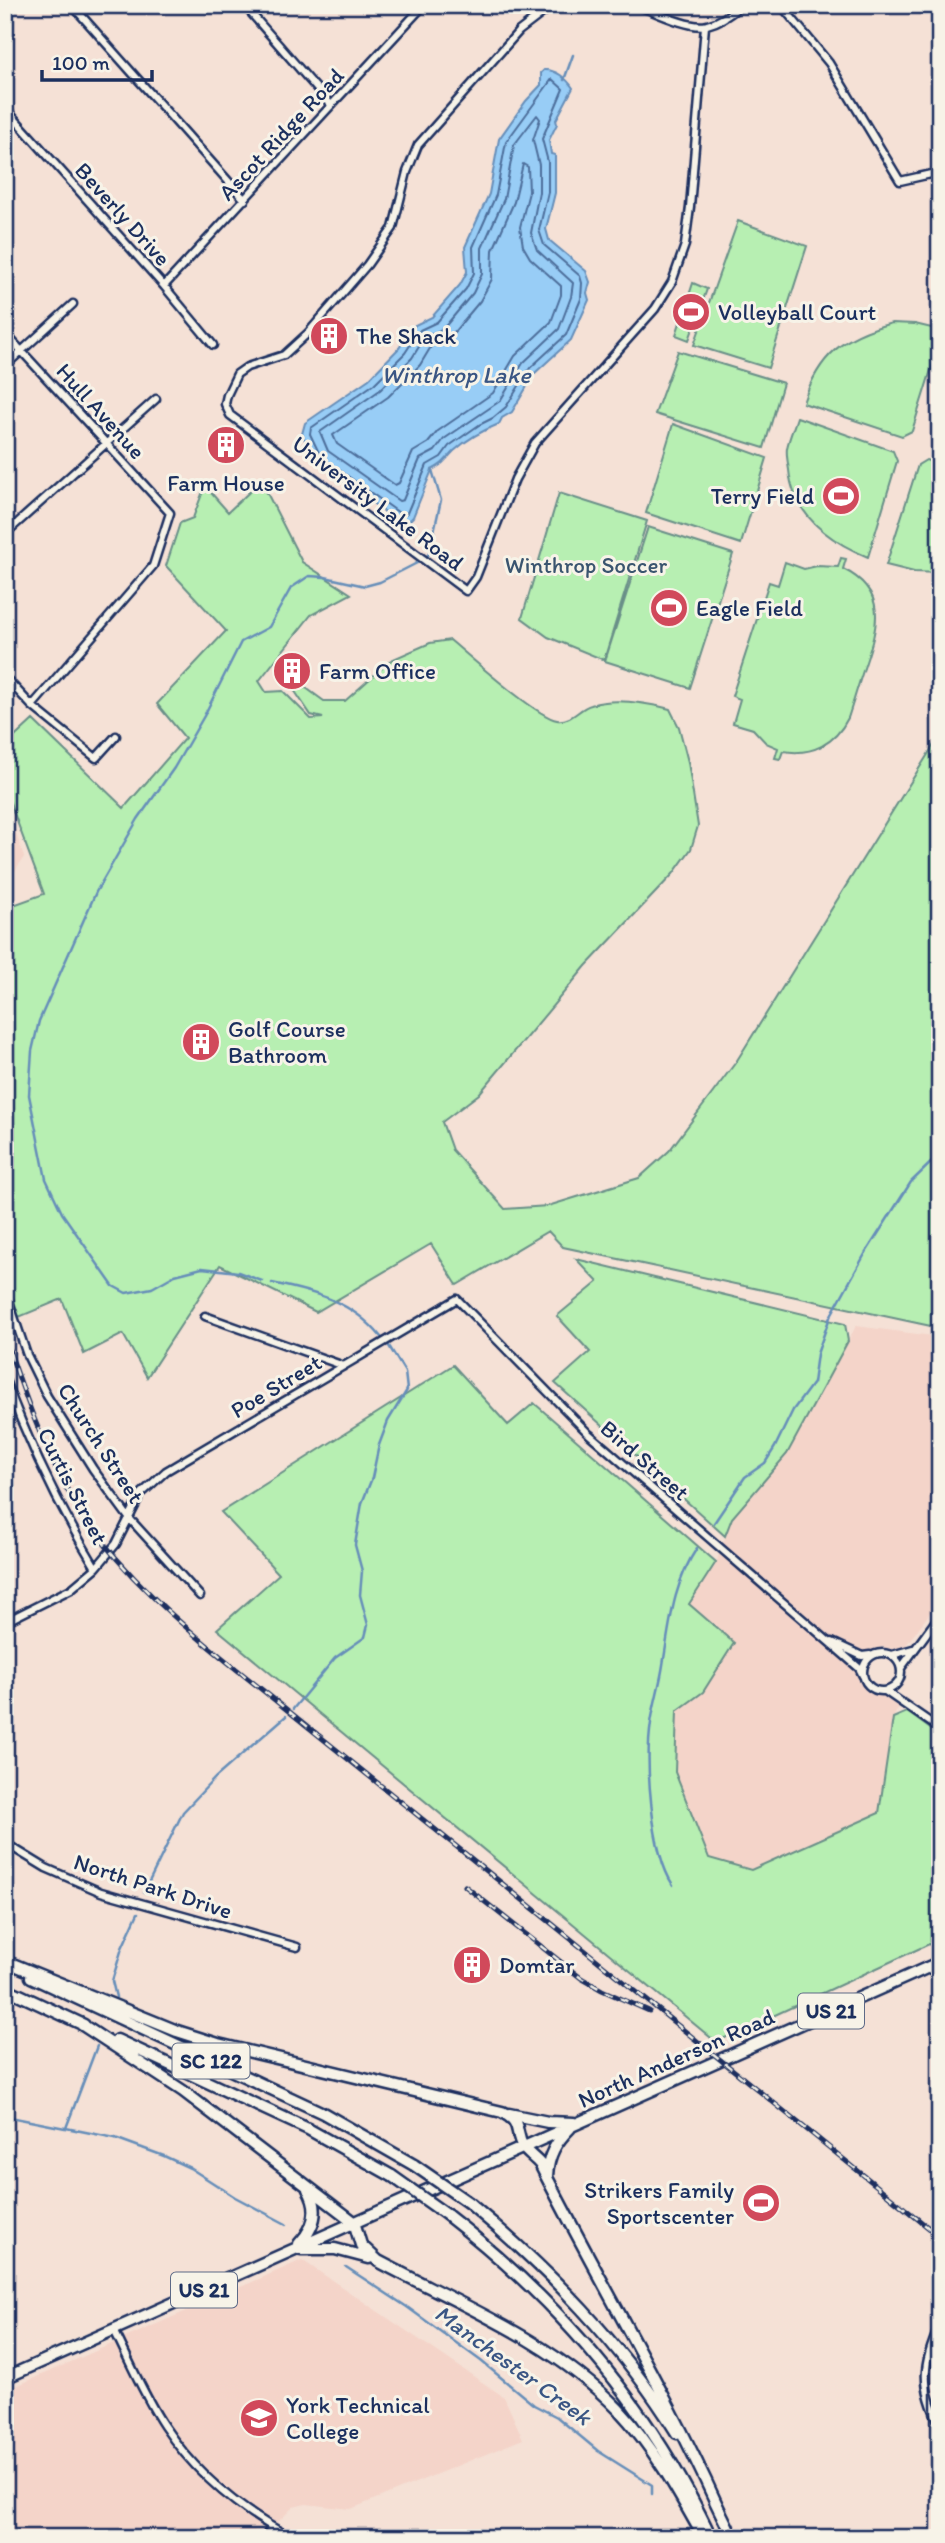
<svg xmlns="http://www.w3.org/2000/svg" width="945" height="2543" viewBox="0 0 945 2543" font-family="Itim,sans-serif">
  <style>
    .built { fill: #f4d4c9 }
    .green { fill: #b7efb2; stroke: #698f88; stroke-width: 2 }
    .water { fill: #98cdf6; stroke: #668eb9; stroke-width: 2 }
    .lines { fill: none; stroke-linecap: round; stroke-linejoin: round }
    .shore { stroke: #4d6e9b; stroke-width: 2 }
    .stream { stroke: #668eb9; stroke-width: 2.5 }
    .street-casing { stroke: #1b2f5e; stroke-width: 11 }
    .primary-casing { stroke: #1b2f5e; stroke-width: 15 }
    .street { stroke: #f7f3e8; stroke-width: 6 }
    .primary { stroke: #f7f3e8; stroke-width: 10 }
    .rail-casing { stroke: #1b2f5e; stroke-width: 5 }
    .rail { stroke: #f7f3e8; stroke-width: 2.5; stroke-dasharray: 8; stroke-linecap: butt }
    .primary-bridge-casing { stroke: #1b2f5e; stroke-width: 15; stroke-linecap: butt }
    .primary-bridge { stroke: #f7f3e8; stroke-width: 10 }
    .labels { text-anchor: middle; stroke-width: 6; stroke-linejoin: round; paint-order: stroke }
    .shield { fill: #f7f3e8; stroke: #5d6a87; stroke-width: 2 }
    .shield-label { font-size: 21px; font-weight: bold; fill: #1b2f5e }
    .street-label { font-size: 23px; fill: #1b2f5e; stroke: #f7f3e8 }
    .poi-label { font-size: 23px; fill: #1b2f5e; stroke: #f7f3e8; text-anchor: start }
    .park-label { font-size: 23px; fill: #3a556f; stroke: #f7f3e8 }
    .water-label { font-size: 24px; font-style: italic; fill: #3a5684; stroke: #f7f3e8 }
  </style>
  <rect width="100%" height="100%" fill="#f5e1d6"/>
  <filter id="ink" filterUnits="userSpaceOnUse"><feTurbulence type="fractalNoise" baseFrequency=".0143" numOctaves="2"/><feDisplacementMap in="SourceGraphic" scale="14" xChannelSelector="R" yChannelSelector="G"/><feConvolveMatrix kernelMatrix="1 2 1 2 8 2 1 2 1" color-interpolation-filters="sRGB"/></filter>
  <g filter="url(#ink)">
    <path class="built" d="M5 800 24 857 11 877 5 882Z
      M856 1326 940 1337V1599L904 1648 895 1650 882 1647 874 1649 866 1653 857 1670 858 1678 867 1691 882 1695 900 1705 893 1718 879 1813 751 1871 709 1858 675 1772 677 1711 703 1692 689 1604 716 1563 732 1518 787 1454Z
      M302 2260 504 2397 523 2439 351 2509 306 2504 293 2507 279 2521 255 2530 250 2538H5V2391Z"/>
    <path class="green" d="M738 221 807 246 768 368 694 345Z
      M693 283 707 289 689 340 676 335Z
      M892 323 915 324 940 330V341L912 431 902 436 803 403C819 355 843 336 892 323Z
      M678 351 783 383 764 448 655 414Z
      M797 417 893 451 897 461 868 557C829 541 793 515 789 470 788 463 786 455 787 448 789 438 794 427 797 417Z
      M673 424 767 458 741 544 646 513Z
      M926 460 940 465V572L938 573 914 572 886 565 918 465Z
      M261 481 302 562 351 594 311 615 259 681 266 692 283 691 311 719 323 718 311 715 292 687 306 688 324 701H345L391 660 430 643 450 640C469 656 537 717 557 720 572 722 579 708 591 705 615 697 646 703 670 709L679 727 688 762 698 826 691 849 673 874 586 966 479 1094 442 1122 452 1150 505 1209 548 1206 639 1178 669 1151 736 1062 940 735V1328L563 1247 548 1231 457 1285 431 1244 316 1312 220 1265 147 1377 123 1334 84 1354 62 1299 19 1317 5 1271V908L44 894 5 789V746L33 720 124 808 185 738 157 704 226 631 166 566 180 523 193 518 205 486 228 512Z
      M559 493 647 521 604 660 548 637 522 618Z
      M648 527 733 554 690 688 605 661Z
      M841 558 846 559 843 569C888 591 878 626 865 665 859 682 854 700 848 718 835 744 812 756 783 751L780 759 775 758 778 748 766 743 753 729 733 723 740 699 732 696 769 582 778 585 785 562 804 569 817 566 838 567Z
      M576 1259 845 1324 848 1341 787 1454 732 1518 725 1536 555 1383 590 1352 557 1316 598 1282Z
      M453 1365 508 1425 534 1403 716 1562 689 1604 734 1643 703 1692 677 1711 675 1772 709 1858 751 1870 879 1813 893 1718 907 1712 940 1736V1939L716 2042 217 1629 279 1574 221 1512Z"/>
    <path class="water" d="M544 70C556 69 567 79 573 88L556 120 557 124 549 140 551 154 555 155V193L546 229 549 240 586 271 590 282 587 293 589 300 571 340 535 373 512 412 502 418 499 424C484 430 466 440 454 451 444 461 445 463 432 470L413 517 407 523H400L315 461 302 434 305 423 369 379 399 348 415 325 432 317 460 285 467 272 465 247 489 194 499 139 526 101 541 85V73Z"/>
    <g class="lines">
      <path class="shore" d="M552 79 563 89 542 139 548 162V192L539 230 544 245 580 276 582 283 581 299 566 335 530 368 506 407 493 418 479 425 449 446 441 457 427 465 407 513 402 515 321 457 310 434 311 428 374 384 405 353 420 330 437 322 466 289 474 273 473 247 496 195 506 142Z
        M537 115 540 119 533 140 539 165V192L531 233 537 250 573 283 571 297 559 329 523 363 500 401 444 439 435 451 420 459 403 500 399 501 328 451 320 432 380 390 412 358 425 337 443 329 473 293 482 274V248L504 199 514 145Z
        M523 164 528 167 529 192 520 227 523 246 530 258 561 286V295L551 322 515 356 493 393 438 431 428 443 413 452 399 483 395 485 337 444 333 435 388 397 420 365 432 345 450 337 480 301 492 279 493 250 514 202Z"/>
      <path class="stream" d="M564 80 573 55
        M426 557 429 554 441 500 432 470
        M262 1281 238 1272 202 1268 175 1275 152 1288 126 1293 113 1286 62 1213 46 1179 29 1095 32 1051 39 1021 96 892 138 819 174 768 204 716 241 642 269 627 291 588 309 576 325 577 365 586 380 582 419 562
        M272 1283C315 1292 352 1301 381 1337
        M714 1523 745 1477 765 1463 775 1447 793 1410 813 1383 817 1354 830 1317 865 1254 911 1182 940 1154
        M293 1709 335 1658 365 1637 368 1625 360 1595 362 1571 355 1545 362 1503 372 1478 379 1445 388 1421 407 1390 405 1372 389 1346
        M673 1885C651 1852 645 1762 651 1723 654 1703 660 1685 663 1665 670 1623 673 1584 697 1548
        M144 1892 183 1812 215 1778 286 1716
        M116 1997 112 1981 122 1948 138 1913
        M97 2046 66 2128 115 2138 164 2156 190 2168 235 2197 286 2224
        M5 2116 65 2128
        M346 2267 407 2307 481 2361 534 2405 557 2417 598 2451 652 2485V2494
        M754 2531 771 2538"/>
      <defs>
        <path id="street" d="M72 5 245 200
          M244 5 331 105
          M553 5 519 31 418 145 407 172 393 228 367 265 308 333 284 355 247 367 237 374 227 395 225 404 230 415 466 591 476 577 515 479 535 443 655 309 672 282 685 245 690 207 705 26
          M637 5C653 11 691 30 707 25 720 22 731 14 741 5
          M781 5 829 63 900 181 940 172
          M5 108 164 286 213 345
          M164 286 424 5
          M5 333 170 513 153 566 32 706
          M5 366 73 304
          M5 534 156 399
          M5 677 32 706 96 758 116 736
          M5 1290 27 1355 47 1396 93 1469 129 1518 200 1596
          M205 1316 344 1366
          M5 1380C30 1446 60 1509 96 1568
          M5 1622 71 1589 96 1568 116 1544 141 1494 166 1471 457 1299 589 1434 859 1668 863 1676
          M832 1642 862 1656 870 1655
          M863 1672a19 19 0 1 1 38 0a19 19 0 1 1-38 0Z
          M892 1655 913 1649
          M901 1668 940 1615
          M885 1691 940 1729
          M5 1843 46 1868 101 1892 297 1947
          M940 2325C922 2365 920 2385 940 2425
          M114 2330C130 2362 144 2396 164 2426 196 2474 241 2511 292 2538
          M264 2538 272 2527"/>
        <path id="primary" d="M5 1961 177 2031 218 2044 502 2112C523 2123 514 2131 523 2147 527 2153 535 2158 540 2164 598 2279 664 2388 717 2505
          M31 1977 323 2113 414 2165
          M5 1988 84 2025
          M81 2024 183 2091 354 2222 361 2245 378 2261C461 2305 552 2341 618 2409 654 2447 679 2493 704 2538
          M117 2040 308 2129 392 2176
          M509 2114 548 2122 574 2123
          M547 2176C548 2155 556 2142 570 2128
          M469 2203C549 2270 622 2344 677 2433
          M447 2215C557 2300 649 2406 709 2533
          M299 2244C315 2227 320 2209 308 2189
          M301 2249H335L369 2258
          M5 2378 940 1962
          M715 2501 733 2538"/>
      </defs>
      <use href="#street" class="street-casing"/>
      <use href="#primary" class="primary-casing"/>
      <use href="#street" class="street"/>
      <use href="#primary" class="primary"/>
      <defs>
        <path id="rail" d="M5 1338C23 1390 41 1443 68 1491 119 1580 203 1642 281 1705L940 2237
          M465 1886 581 1978 602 1990 649 2011"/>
      </defs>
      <use href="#rail" class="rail-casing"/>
      <use href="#rail" class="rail"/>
      <defs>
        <path id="primary-bridge" d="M414 2165 469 2203
          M392 2176 447 2215"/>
      </defs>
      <use href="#primary-bridge" class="primary-bridge-casing"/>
      <use href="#primary-bridge" class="primary-bridge"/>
    </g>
  </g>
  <defs>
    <symbol id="stadium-disc" viewBox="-11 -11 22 22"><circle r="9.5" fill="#d1495b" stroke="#f7f3e8"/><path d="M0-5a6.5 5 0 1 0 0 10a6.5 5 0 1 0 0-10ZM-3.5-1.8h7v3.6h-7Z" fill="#fff"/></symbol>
    <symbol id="building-disc" viewBox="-11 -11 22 22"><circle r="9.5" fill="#d1495b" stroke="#f7f3e8"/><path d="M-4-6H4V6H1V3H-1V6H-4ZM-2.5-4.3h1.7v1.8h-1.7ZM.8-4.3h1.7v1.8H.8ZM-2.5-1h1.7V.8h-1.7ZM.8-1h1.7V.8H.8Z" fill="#fff"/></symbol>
    <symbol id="university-disc" viewBox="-11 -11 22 22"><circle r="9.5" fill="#d1495b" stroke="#f7f3e8"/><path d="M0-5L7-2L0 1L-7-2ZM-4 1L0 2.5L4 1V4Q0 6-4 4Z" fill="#fff"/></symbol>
  </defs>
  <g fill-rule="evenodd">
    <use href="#stadium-disc" x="669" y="290" width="44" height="44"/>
    <use href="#building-disc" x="307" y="314" width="44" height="44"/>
    <use href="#building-disc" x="204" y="423" width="44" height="44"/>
    <use href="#stadium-disc" x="819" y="474" width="44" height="44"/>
    <use href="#stadium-disc" x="647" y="586" width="44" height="44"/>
    <use href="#building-disc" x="270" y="649" width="44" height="44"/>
    <use href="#building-disc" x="179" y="1020" width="44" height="44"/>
    <use href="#building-disc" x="450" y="1943" width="44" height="44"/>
    <use href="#stadium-disc" x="739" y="2181" width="44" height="44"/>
    <use href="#university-disc" x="237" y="2396" width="44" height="44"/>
  </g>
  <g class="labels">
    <g class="shield">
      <rect x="798" y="1993.5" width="66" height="35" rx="5"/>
      <rect x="172.5" y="2043.5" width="77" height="35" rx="5"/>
      <rect x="171" y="2272.5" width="66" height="35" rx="5"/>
    </g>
    <g class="shield-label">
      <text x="831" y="2018">US 21</text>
      <text x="211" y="2068">SC 122</text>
      <text x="204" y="2297">US 21</text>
    </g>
    <g class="street-label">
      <text transform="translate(281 134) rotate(-47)" y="8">Ascot Ridge Road</text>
      <text transform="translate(123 214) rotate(48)" y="8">Beverly Drive</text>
      <text transform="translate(101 411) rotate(48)" y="8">Hull Avenue</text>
      <text transform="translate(378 503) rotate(37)" y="8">University Lake Road</text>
      <text transform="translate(276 1386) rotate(-31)" y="8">Poe Street</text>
      <text transform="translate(101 1443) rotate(57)" y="8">Church Street</text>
      <text transform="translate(645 1460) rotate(41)" y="8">Bird Street</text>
      <text transform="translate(73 1486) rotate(63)" y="8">Curtis Street</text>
      <text transform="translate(153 1886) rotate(18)" y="8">North Park Drive</text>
      <text transform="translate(676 2058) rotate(-24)" y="8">North Anderson Road</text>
    </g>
    <g class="poi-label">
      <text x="718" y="320">Volleyball Court</text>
      <text x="356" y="344">The Shack</text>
      <text x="226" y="491" text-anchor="middle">Farm House</text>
      <text x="814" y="504" text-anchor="end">Terry Field</text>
      <text x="696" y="616">Eagle Field</text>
      <text x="319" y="679">Farm Office</text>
      <text x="228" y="1037">Golf Course<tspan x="228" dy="26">Bathroom</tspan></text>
      <text x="499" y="1973">Domtar</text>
      <text x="734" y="2198" text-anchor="end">Strikers Family<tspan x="734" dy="26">Sportscenter</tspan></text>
      <text x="286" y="2413">York Technical<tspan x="286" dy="26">College</tspan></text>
    </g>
    <g class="park-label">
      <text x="586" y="573">Winthrop Soccer</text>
    </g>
    <g class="water-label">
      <text x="456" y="383">Winthrop Lake</text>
      <text transform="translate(513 2365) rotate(36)" y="8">Manchester Creek</text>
    </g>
  </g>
  <rect width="945" height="2543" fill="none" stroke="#f7f3e8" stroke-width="28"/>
  <rect x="14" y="14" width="917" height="2515" fill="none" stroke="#1b2f5e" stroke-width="2.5" filter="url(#ink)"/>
  <path d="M42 70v10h110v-10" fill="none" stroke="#1b2f5e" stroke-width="3.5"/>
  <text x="52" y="70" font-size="21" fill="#1b2f5e" stroke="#f7f3e8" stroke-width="5" paint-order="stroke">100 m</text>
</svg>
